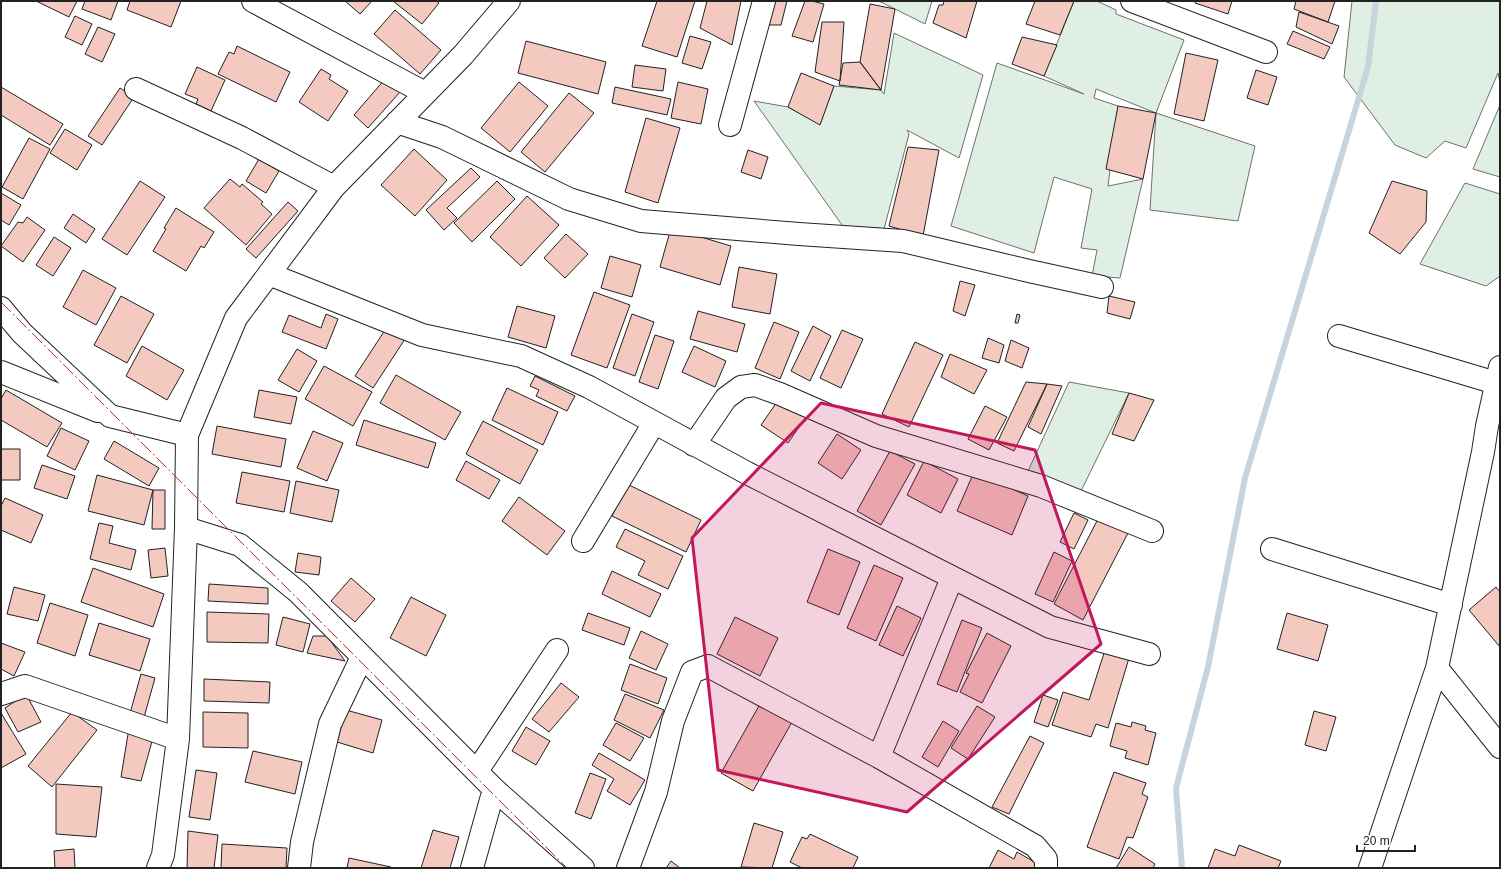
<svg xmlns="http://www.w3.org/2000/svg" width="1501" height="869" viewBox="0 0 1501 869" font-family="Arial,sans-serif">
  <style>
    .green { fill: #e0efe3; stroke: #6f6f6f }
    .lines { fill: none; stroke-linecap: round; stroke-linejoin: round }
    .stream { stroke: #c7d3dd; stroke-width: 6 }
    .building { fill: #f3c9c0; stroke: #222 }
    .minor-casing { stroke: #222; stroke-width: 24 }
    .minor { stroke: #fff; stroke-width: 22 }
    .power { stroke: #c62828; stroke-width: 1; stroke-dasharray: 14 3 2 3; stroke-linecap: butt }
    .marked { fill: #c2185b; fill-opacity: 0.2; stroke: #c2185b; stroke-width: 3; stroke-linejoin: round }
  </style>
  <rect width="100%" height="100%" fill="#fff"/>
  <path class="green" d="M879 1H932L925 24Z
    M1074 1H1097L1116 10V14L1184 40 1156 113 1255 146 1238 221 1150 210 1156 113 1096 89 1094 98 1118 106 1108 186 1143 179 1120 278 1092 276 1097 250 1081 248 1092 189 1054 177 1034 253 951 226 997 63 1084 94 1044 76Z
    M1352 1H1500V83L1498 73 1466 148 1445 141 1426 158 1395 145 1344 77Z
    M894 33 983 75 959 158 907 130 909 134 884 229 847 232 754 101 788 107 820 124 834 86 881 90 884 94Z
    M1500 105V177L1473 169Z
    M1465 183 1500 194V276L1486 286 1420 264Z
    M1069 382 1129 393 1081 491 1028 471Z"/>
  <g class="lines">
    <path class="stream" d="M1182 868 1176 788 1208 667 1245 478 1368 67 1376 1"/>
  </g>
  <path class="building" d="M36 1H77L69 17Z
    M85 1H118L111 20 82 9Z
    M130 1H181L171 27 127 10Z
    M345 1H372L360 14Z
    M393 1H436L439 3 422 24Z
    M657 1H695L677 57 642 46Z
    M707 1H741L732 45 700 28Z
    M768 1H787L781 25H766Z
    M805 1H812L824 4 813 42 792 36Z
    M944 1H977L966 38 933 23 939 5H943Z
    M1035 1H1074L1060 35 1026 24Z
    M1196 1H1232L1228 14 1195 3Z
    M1296 1H1335L1328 22 1294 9Z
    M870 4 895 9 881 90 860 62Z
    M395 10 441 50 420 74 374 34Z
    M1299 12 1339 26 1332 44 1296 27Z
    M75 16 92 24 82 45 65 37Z
    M822 22H844L840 81 815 72Z
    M98 27 115 34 102 62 85 54Z
    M1293 31 1330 47 1324 59 1287 44Z
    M690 36 711 42 702 69 682 63Z
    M1022 37 1057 45 1044 76 1012 64Z
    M526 41 606 62 598 94 518 73Z
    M237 46 290 72 276 102 218 74 229 52 234 54Z
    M1186 53 1218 60 1204 121 1174 114Z
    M860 62 881 90 839 85 843 63Z
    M635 65 666 69 663 91 632 87Z
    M197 67 225 80 211 111 196 104 198 99 185 94Z
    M321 69 331 75 329 79 348 91 328 121 299 102Z
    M1256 70 1277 77 1268 105 1247 98Z
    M801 73 834 86 820 125 788 107Z
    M385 79 400 92 368 128 354 115Z
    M519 82 548 106 510 152 481 128Z
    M678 82 708 89 701 124 671 118Z
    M1 87 63 124 50 145 1 115Z
    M615 87 671 99 667 115 612 103Z
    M120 88 134 97 102 145 88 136Z
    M569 93 594 113 545 172 521 152Z
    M1118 106 1156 113 1143 179 1106 169Z
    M646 118 680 128 658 203 625 192Z
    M65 129 92 145 77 170 50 153Z
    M29 138 50 149 23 199 2 187Z
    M908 147 939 150 923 236 889 226Z
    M414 149 447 180 415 216 381 185Z
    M748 150 768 157 761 179 741 172Z
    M259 159 279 171 266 193 246 181Z
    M471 168 480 177 447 208 457 218 444 230 426 210Z
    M230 179 240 187 242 184 263 202 261 204 272 214 246 245 204 208Z
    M140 181 165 197 127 255 102 239Z
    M497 181 515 199 472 242 454 223Z
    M1392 181 1427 191 1426 222 1400 254 1369 233Z
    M1 193 21 205 9 225 1 220Z
    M527 196 559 225 521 266 490 237Z
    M288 202 298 211 256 258 246 249Z
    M176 208 214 232 204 248 201 246 186 271 153 251 166 229 164 228Z
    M73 214 95 229 86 243 64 228Z
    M27 217 45 230 23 262 1 246 18 222 23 223Z
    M671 228 731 246 720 285 660 267Z
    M566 234 588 254 565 278 544 258Z
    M54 237 71 248 53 276 36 265Z
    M610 256 641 265 632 297 601 288Z
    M739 267 777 274 770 314 732 307Z
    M83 270 116 288 96 325 63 307Z
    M960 281 975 285 965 316 953 311Z
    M594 292 630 305 607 368 571 355Z
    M121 296 154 314 127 363 94 345Z
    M1109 296 1135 302 1130 319 1107 313Z
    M517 306 555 316 546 348 508 337Z
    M698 311 745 324 737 352 690 339Z
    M326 314 338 319 326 349 282 332 289 315 321 328Z
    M632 314 654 322 635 376 613 368Z
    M1017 314 1020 315 1018 323H1015Z
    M774 322 799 332 780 379 755 368Z
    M813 326 831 336 810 381 791 371Z
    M387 327 405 339 373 388 355 376Z
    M842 330 863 339 841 388 820 378Z
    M655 335 674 341 658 389 639 382Z
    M988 338 1004 345 999 363 982 358Z
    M1011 340 1029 348 1022 368 1005 361Z
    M915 342 943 355 909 427 882 414Z
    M142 346 184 370 167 400 126 376Z
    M694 346 726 361 715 387 682 372Z
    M297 349 317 361 299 392 278 380Z
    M950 354 987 370 974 394 941 377Z
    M324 366 372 392 353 426 305 399Z
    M396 375 461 412 445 440 380 403Z
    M535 376 575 396 567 411 536 396 539 390 530 386Z
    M1026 382 1047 384 1014 451 997 443Z
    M1047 384 1062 386 1041 434 1028 427Z
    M507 388 558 412 543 445 492 420Z
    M6 390 62 423 47 447 1 420V399Z
    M259 390 297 397 291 424 254 417Z
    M1129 393 1154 400 1134 441 1112 434Z
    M779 399 806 417 788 443 761 425Z
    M985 406 1007 417 989 450 968 439Z
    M364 420 436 443 428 468 356 445Z
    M483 421 538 450 520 484 466 454Z
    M217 426 286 439 281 467 212 454Z
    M61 428 89 441 75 470 47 456Z
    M313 431 343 443 327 481 297 468Z
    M837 434 861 450 842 479 818 463Z
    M114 441 159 468 149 486 104 459Z
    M1 449H20V480H1Z
    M890 451 915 464 881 525 857 511Z
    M466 461 500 480 489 499 456 480Z
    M924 461 958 479 941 513 907 495Z
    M42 465 75 476 67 499 34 488Z
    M242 472 290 481 284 512 236 503Z
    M974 472 1028 496 1012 535 957 511Z
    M97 475 153 490 144 525 88 511Z
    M296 481 339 490 332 522 290 513Z
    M627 484 701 520 686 552 612 516Z
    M153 490H165V529H152Z
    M519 497 565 531 547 555 502 521Z
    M5 498 43 515 31 543 1 530V506Z
    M1074 513 1088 520 1074 549 1060 542Z
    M1099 517 1128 533 1083 620 1054 604Z
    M99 523 113 526 109 543 136 550 131 570 90 559Z
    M625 529 683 556 668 589 638 575 645 561 616 547Z
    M165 548 168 576 151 578 148 550Z
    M828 549 860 562 839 615 807 602Z
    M1054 552 1072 561 1053 602 1035 594Z
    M298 553 321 557 319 575 295 572Z
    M874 565 903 578 876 641 847 628Z
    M93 568 164 594 153 627 81 602Z
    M612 571 661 594 650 617 602 594Z
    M351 578 375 599 355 622 331 601Z
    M209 584 268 588V604L208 601Z
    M14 587 45 595 38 621 7 614Z
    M1496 587 1500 592V647L1469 610Z
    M411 597 446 615 426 656 390 638Z
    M50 603 88 615 75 656 37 643Z
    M897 606 921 618 903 656 879 645Z
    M207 612 269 614 268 643 207 642Z
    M588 613 630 628 624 645 582 630Z
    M1287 613 1328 625 1318 661 1277 649Z
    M283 617 310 624 303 652 276 645Z
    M735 617 778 638 760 676 717 654Z
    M962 620 982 628 957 692 937 684Z
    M99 623 150 639 140 671 89 655Z
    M641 631 668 644 656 670 629 658Z
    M987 633 1011 646 982 703 960 692 969 674 966 673Z
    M313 636H327L345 661 307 653Z
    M1 643 25 652 14 676 1 669Z
    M1105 650 1129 658 1108 728 1096 724 1091 737 1052 725 1063 692 1089 700Z
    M630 664 667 678 658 704 621 690Z
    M141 674 155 678 143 721 129 717Z
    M204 679 270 682 269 703 204 701Z
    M561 683 579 697 549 732 532 719Z
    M26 694 41 722 18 732 5 708Z
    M625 694 664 710 650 738 614 720Z
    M1043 695 1058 700 1048 727 1034 722Z
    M760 704 792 722 753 791 721 773Z
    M977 706 995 717 968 759 951 748Z
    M346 710 382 720 373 753 337 742Z
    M1314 711 1336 717 1326 751 1305 745Z
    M72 712 97 730 52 787 28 766Z
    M203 712 248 713V748L203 747Z
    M1 713 26 754 1 768Z
    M943 721 959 731 938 767 922 757Z
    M1132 722 1146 726 1145 730 1156 733 1148 765 1125 758 1127 751 1110 746 1116 723 1131 727Z
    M616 723 644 738 630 761 603 745Z
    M526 727 550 741 536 765 512 751Z
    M129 728 154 734 141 781 121 777Z
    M1030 736 1044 743 1009 814 992 807Z
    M253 751 302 762 295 794 245 782Z
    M599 753 645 780 630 805 607 791 614 779 592 765Z
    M196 770 217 773 210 820 189 817Z
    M1114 772 1146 783 1142 794 1148 797 1133 838 1127 837 1119 859 1087 847Z
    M590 773 606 779 591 819 575 813Z
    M56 784 102 787 96 837 56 834Z
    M754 823 783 832 772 868 741 867Z
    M433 830 459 837 450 868H421Z
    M188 831 218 835 214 868H187Z
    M810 834 858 857 853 868H802L790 862 802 837 807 839Z
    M222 844 287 848 286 868H221Z
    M1239 845 1281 861 1278 868H1208L1215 849 1235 856Z
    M1129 847 1155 864 1153 868H1116Z
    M74 849 75 868H55L54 851Z
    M998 850 1014 859 1017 852 1038 864 1036 868H989Z
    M349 858 391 867V868H347Z
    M671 861 680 868H666Z"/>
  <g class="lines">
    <defs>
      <path id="minor" d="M253 1 425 93
        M1132 1 1266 52
        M136 89 242 138 334 187
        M397 122 442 137 569 199 641 221 799 234 903 241 1029 271 1102 287
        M730 125 764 1
        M269 274 422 335 521 356 589 387 747 473 1050 627 1149 654
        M1 308 22 333 110 416 187 435
        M1339 336 1496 383
        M1 372 98 411
        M694 445 726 398 741 387 755 385 780 394 876 436 1041 486 1152 531
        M186 528 240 545 298 592 494 789 583 868
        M583 541 654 423
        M1272 549 1451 605
        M1437 668 1500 747
        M1 694 25 686 178 739
        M879 757 952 578
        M477 771 557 650
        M158 868 163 855 178 739 186 528 187 435 236 318 334 187 463 55 509 1
        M299 868 302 842 330 724 362 657
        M472 868 494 789
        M628 868 656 792 673 721 692 672 708 666 879 757 1035 846 1046 859V868
        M1370 868 1437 668 1483 452 1487 426 1500 367"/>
    </defs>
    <use href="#minor" class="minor-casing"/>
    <use href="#minor" class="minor"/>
    <path class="power" d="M1 302 567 868"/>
  </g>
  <path class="marked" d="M821 403 1035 450 1101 644 907 812 718 770 692 538Z"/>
  <rect width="1501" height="869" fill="none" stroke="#222222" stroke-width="4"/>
  <path d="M1357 845v6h58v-6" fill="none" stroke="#222222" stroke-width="2"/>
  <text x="1363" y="845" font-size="12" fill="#222222" stroke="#ffffff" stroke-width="3" paint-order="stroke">20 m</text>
</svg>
